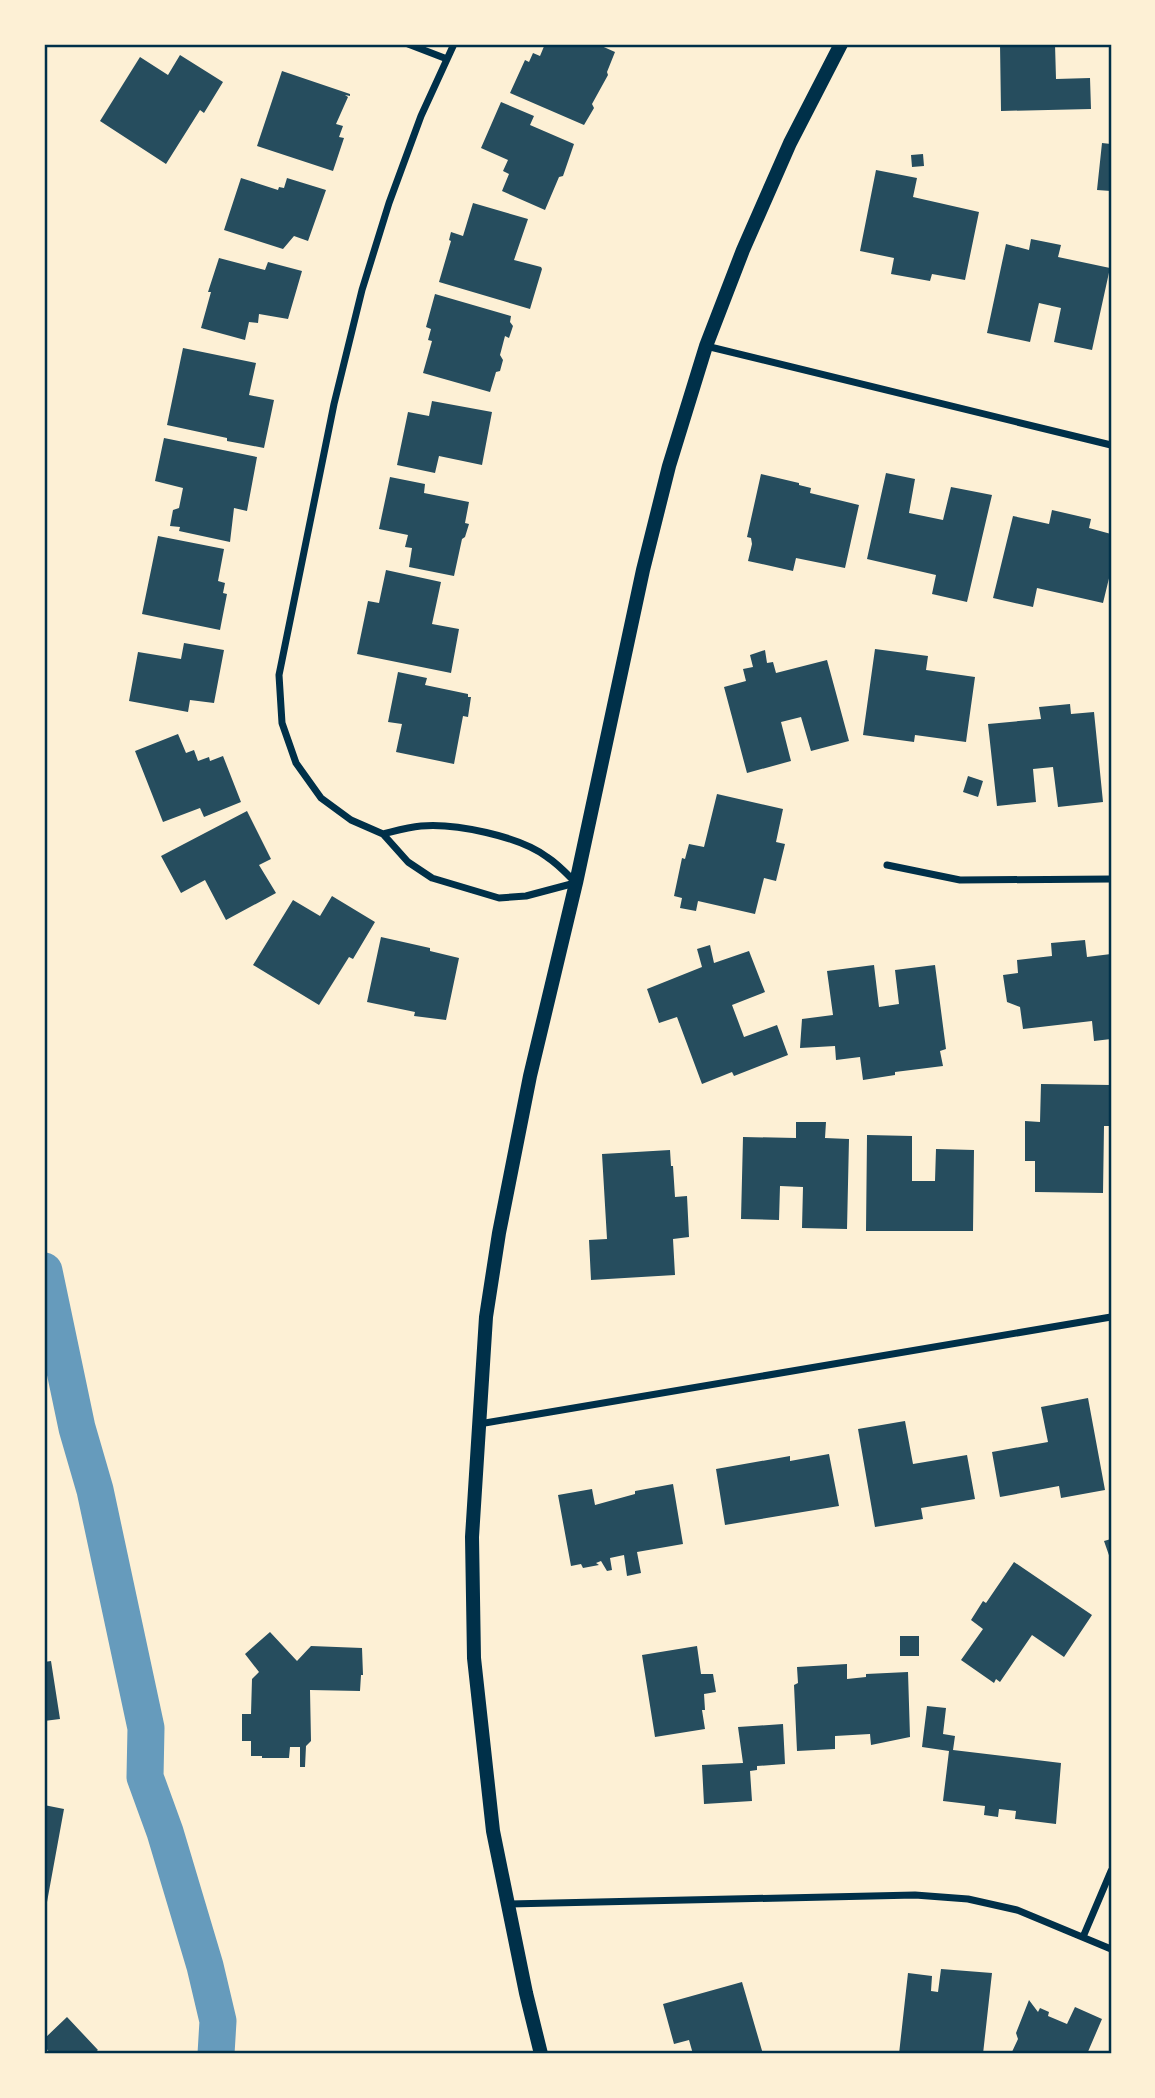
<svg xmlns="http://www.w3.org/2000/svg" width="1155" height="2098" viewBox="0 0 1155 2098" font-family="Karla,sans-serif">
  <style>
    .lines { fill: none; stroke-linecap: round; stroke-linejoin: round }
    .canal { stroke: #669bbc; stroke-width: 37 }
    .building { fill: #264d5e }
    .minor { stroke: #003049; stroke-width: 7 }
    .secondary { stroke: #003049; stroke-width: 14 }
    .neatline { fill: none; stroke: #003049; stroke-width: 2.5 }
  </style>
  <rect width="100%" height="100%" fill="#fdf0d5"/>
  <g class="lines">
    <path class="canal" d="M44 1271 77 1428 95 1490 146 1728 145 1777 165 1832 205 1966 218 2021 216 2054"/>
  </g>
  <path class="building" d="M545 44H597L615 52 607 72 608 75 592 104 594 108 584 125 510 93 525 60 529 62 533 53 540 56Z
    M1000 44H1055L1056 79 1090 78 1091 109 1001 111Z
    M180 55 223 82 204 113 200 110 166 164 100 121 140 57 168 75Z
    M282 71 350 94V96L345 95 348 97 336 124 343 126 339 137 344 138 333 171 257 146Z
    M501 102 534 116 530 125 574 144 563 176 559 177 545 210 502 191 509 174 503 171 508 160 481 148Z
    M1102 143 1111 144V191L1097 190Z
    M923 154 924 166 912 167 911 155Z
    M876 170 917 178 913 197 979 212 965 280 932 274 930 281 891 274 894 258 860 251Z
    M241 178 278 190 279 187 284 188 287 178 326 190 308 241 294 236 283 249 224 230Z
    M473 203 528 219 514 260 541 267 542 269 530 309 439 282 451 241 449 240 451 232 463 236Z
    M1031 239 1061 245 1058 257 1110 268 1092 350 1054 342 1061 308 1039 303 1030 342 987 333 1006 244 1029 250Z
    M219 258 265 270 268 262 302 271 288 319 259 314 258 323 249 322 245 340 201 328 211 292H208Z
    M435 294 511 316 510 322 513 326 509 338 505 336 500 355 503 360 500 371 496 372 490 392 423 373 432 341 428 340 431 329 426 327Z
    M183 348 256 363 249 395 274 400 264 448 227 441V438L167 425Z
    M432 401 492 412 482 465 439 456 435 473 397 465 408 412 429 416Z
    M164 438 257 457 247 511 234 508 230 542 179 531 180 527 170 526 173 510 179 508 183 488 155 481Z
    M886 473 915 479 909 513 943 520 951 487 992 495 967 602 932 594 936 575 867 559Z
    M761 474 799 483V485L811 488 810 493 859 505 845 568 796 558 793 571 748 561 752 544 751 538 747 537Z
    M390 477 425 484 424 493 469 502 465 523 469 524 465 537 462 539 454 576 409 567 412 548 405 547 408 535 379 529Z
    M1052 510 1091 519 1089 528 1111 534V570L1103 603 1037 588 1033 607 993 598 1013 516 1049 524Z
    M158 536 224 549 218 581 225 583 223 593 227 594 220 630 142 614Z
    M386 570 441 582 432 624 459 629 451 673 357 654 368 601 379 603Z
    M184 643 224 650 214 703 190 700 188 712 129 701 138 652 181 659Z
    M875 649 928 656 926 670 975 677 966 742 915 735 914 742 863 735Z
    M765 650 767 663 773 662 776 673 827 660 849 741 811 751 801 717 781 722 791 761 747 773 724 687 746 681 743 669 753 667 750 655Z
    M398 672 427 678 425 685 468 694V697H471L468 717 463 716 454 764 396 752 402 724 388 722Z
    M1070 704 1071 714 1094 712 1103 802 1058 807 1053 767 1033 769 1036 802 997 806 988 724 1041 719 1039 707Z
    M178 734 186 753 194 750 198 761 209 757 210 761 223 756 241 802 204 817 200 808 163 822 135 751Z
    M968 776 983 781 978 797 963 792Z
    M717 794 783 809 776 842 785 844 776 881 764 878 755 914 698 901 696 911 680 908 682 898 674 896 682 858 685 859 689 844 704 847Z
    M247 811 271 859 259 865 276 893 226 920 205 880 181 893 161 856Z
    M332 896 375 922 353 959 349 957 319 1005 253 965 293 900 320 916Z
    M381 937 430 948V951L459 958 446 1020 414 1016 415 1012 367 1002Z
    M1085 940 1087 957 1111 954V1039L1094 1041 1092 1021 1023 1029 1020 1007 1007 1002 1003 975 1018 973 1017 960 1052 956 1051 943Z
    M710 945 714 963 749 951 765 992 732 1005 744 1037 777 1025 788 1055 734 1076 732 1072 702 1084 677 1017 659 1023 647 989 702 967 697 949Z
    M874 965 879 1007 899 1004 895 970 935 965 946 1049 940 1051 943 1066 895 1072V1075L863 1080 860 1057 836 1060 835 1046 800 1048 802 1019 833 1015 827 971Z
    M1041 1084 1111 1085V1126H1104L1103 1193 1035 1192V1161H1025V1121L1040 1122Z
    M796 1122H826L825 1138 849 1139 847 1229 802 1228 803 1187 780 1186 779 1220 741 1219 743 1137 796 1138Z
    M867 1135 912 1136V1181H935L936 1149 974 1150 973 1231H866Z
    M670 1150 671 1166H673L675 1197 687 1196 689 1237 673 1239 675 1275 591 1280 589 1240 607 1239 602 1154Z
    M1088 1398 1105 1490 1061 1498 1059 1486 1000 1497 992 1452 1048 1442 1041 1407Z
    M905 1421 913 1464 967 1455 975 1499 921 1508 923 1519 875 1527 858 1429Z
    M829 1454 839 1506 725 1525 716 1469 790 1456V1461Z
    M673 1484 683 1544 637 1552 641 1573 627 1576 624 1555 610 1558 612 1570 607 1571 601 1561 596 1563 599 1565 583 1568 581 1564 571 1566 558 1495 592 1489 595 1505 635 1494V1491Z
    M1111 1539V1561L1104 1541Z
    M1014 1562 1092 1615 1064 1657 1032 1635 1000 1682 996 1679 994 1683 961 1660 983 1629 971 1620 983 1601 986 1603Z
    M270 1632 297 1661 311 1646 362 1648 363 1675H361L360 1691 310 1690 311 1741 306 1746 305 1767H300V1747H290L289 1758H262V1756H251V1741H242V1714H251L252 1679 259 1672 245 1654Z
    M900 1636H919V1656H900Z
    M697 1646 701 1674H713L716 1692 704 1694 705 1710H702L705 1729 655 1737 642 1655Z
    M51 1661 60 1719 44 1721V1662Z
    M847 1664V1679L866 1677V1674L908 1672 910 1737 871 1745 870 1734 835 1736V1749L797 1751 794 1685 798 1683 797 1667Z
    M927 1706 946 1708 943 1734 955 1736 953 1750 1061 1763 1056 1824 1015 1819 1016 1811 999 1809 998 1817 984 1815 985 1806 943 1801 949 1751 922 1747Z
    M783 1724 785 1764 757 1766V1770L750 1771 752 1801 704 1804 702 1765 743 1763 738 1727Z
    M44 1805 64 1809 45 1913H44Z
    M941 1969 992 1973 983 2054H899L908 1973 932 1976 931 1991 938 1992Z
    M742 1982 763 2054H693L689 2040 674 2044 663 2004Z
    M1029 2000 1038 2012 1040 2008 1049 2012 1048 2016 1067 2024 1075 2007 1102 2019 1087 2054H1011L1018 2039 1016 2033Z
    M67 2017 98 2050 93 2054H51L44 2046V2039Z"/>
  <g class="lines">
    <path class="minor" d="M408 44 447 59
      M454 44 421 116 389 203 362 290 334 404 279 675 282 723 296 763 321 798 351 820 383 834 408 862 432 878 499 898 526 896 575 883
      M706 346 1111 445
      M383 834C395 831 408 827 421 826 455 823 519 836 547 857 558 864 567 874 576 883
      M887 865 960 880 1111 879
      M479 1424 1111 1317
      M509 1904 915 1895 968 1899 1017 1910 1111 1949
      M1083 1937 1111 1871"/>
    <path class="secondary" d="M541 2054 526 1993 493 1831 474 1658 472 1537 486 1317 499 1233 530 1076 576 883 643 570 669 466 706 346 743 250 790 143 841 44"/>
  </g>
  <rect width="1155" height="2098" fill="none" stroke="#fdf0d5" stroke-width="91"/>
  <rect x="46" y="46" width="1064" height="2006" class="neatline"/>
</svg>
